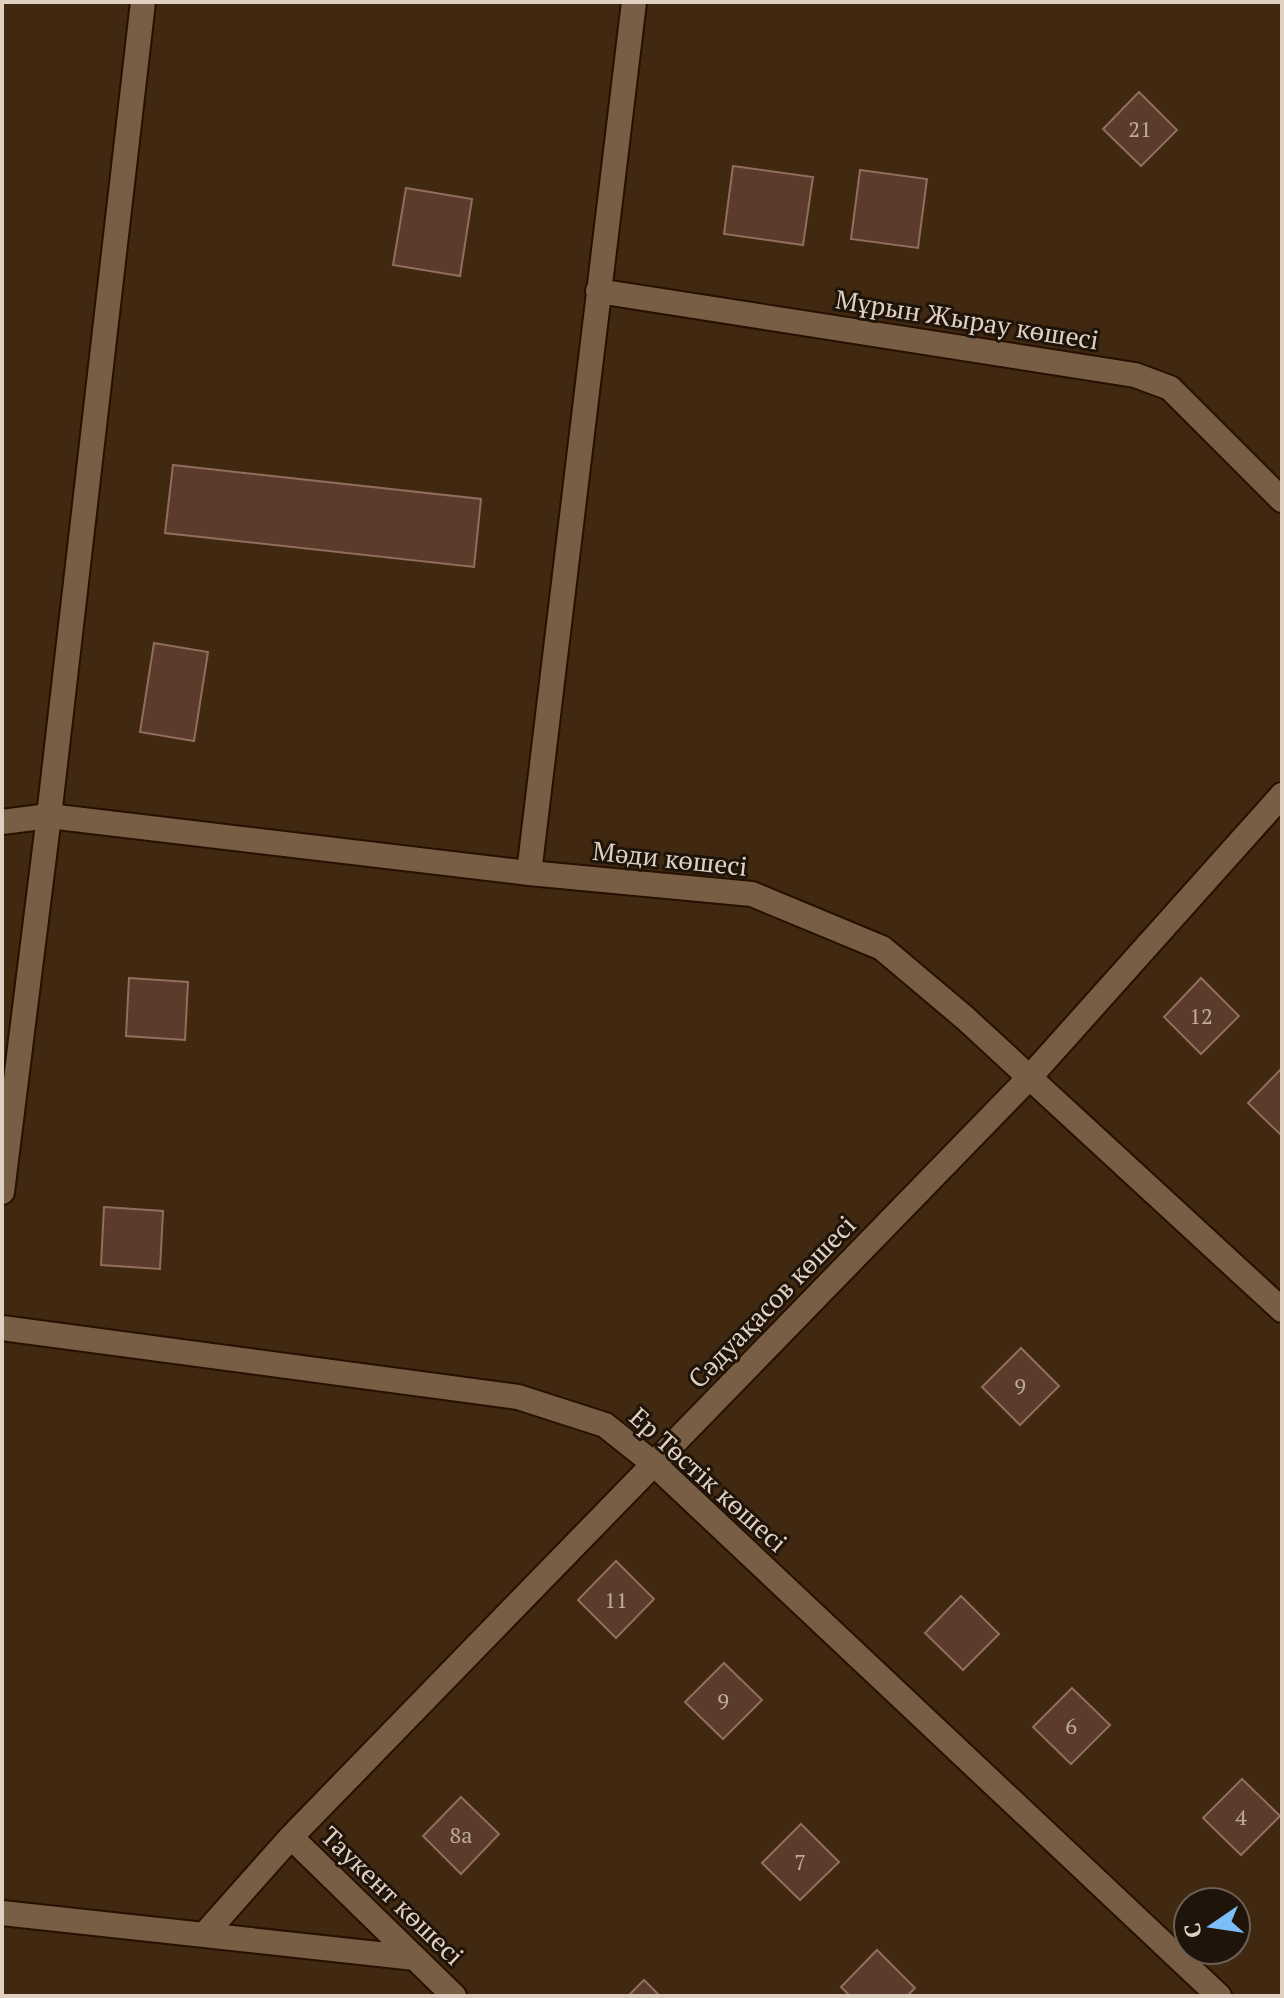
<svg xmlns="http://www.w3.org/2000/svg" width="1284" height="1998" viewBox="0 0 1284 1998" font-family="'PT Serif',serif">
  <style>
    .building { fill: #5a3b2c; stroke: #916e5d; stroke-width: 2 }
    .lines { fill: none; stroke-linecap: round; stroke-linejoin: round }
    .minor-casing { stroke: #261100; stroke-width: 28 }
    .minor { stroke: #785e44; stroke-width: 24 }
    .labels { text-anchor: middle; stroke-width: 6; stroke-linejoin: round; paint-order: stroke }
    .number-label { font-size: 22px; fill: #beab9c }
    .street-label { font-size: 26px; fill: #dfd0c2; stroke: #1f140a }
  </style>
  <rect width="100%" height="100%" fill="#402910"/>
  <path class="building" d="M1139 92 1177 130 1141 166 1103 129Z
    M733 166 813 177 803 245 724 234Z
    M860 170 927 179 918 248 851 239Z
    M406 188 472 199 460 276 393 265Z
    M173 465 481 499 474 567 165 533Z
    M154 643 208 652 194 741 140 732Z
    M129 978 188 982 185 1040 126 1036Z
    M1201 978 1239 1016 1201 1054 1164 1017Z
    M1282 1068V1136L1248 1103Z
    M104 1207 163 1211 160 1269 101 1265Z
    M1021 1348 1059 1386 1020 1425 982 1387Z
    M616 1561 654 1599 616 1638 578 1600Z
    M961 1596 999 1634 963 1670 925 1633Z
    M724 1663 762 1700 723 1739 685 1702Z
    M1072 1688 1110 1725 1071 1764 1033 1727Z
    M1242 1779 1280 1816 1241 1855 1203 1818Z
    M461 1797 499 1834 461 1874 423 1836Z
    M801 1824 839 1862 800 1900 762 1863Z
    M877 1950 915 1988 907 1996H850L841 1987Z
    M644 1980 660 1996H628Z"/>
  <g class="lines">
    <defs>
      <path id="minor" d="M598 291 1135 375 1170 388 1282 500
        M2 822 49 816 529 873 752 894 882 948 965 1018 1282 1310
        M529 873 634 2
        M2 1192 49 816 143 2
        M2 1328 518 1397 605 1425 654 1464 1219 1996
        M291 1837 454 1996
        M2 1913 415 1958
        M204 1935 291 1837 1029 1078 1282 795"/>
    </defs>
    <use href="#minor" class="minor-casing"/>
    <use href="#minor" class="minor"/>
  </g>
  <g class="labels">
    <g class="number-label">
      <text x="1140" y="137">21</text>
      <text x="1201" y="1024">12</text>
      <text x="1020" y="1394">9</text>
      <text x="616" y="1608">11</text>
      <text x="723" y="1709">9</text>
      <text x="1071" y="1734">6</text>
      <text x="1241" y="1825">4</text>
      <text x="461" y="1843">8а</text>
      <text x="800" y="1870">7</text>
    </g>
    <g class="street-label">
      <text transform="translate(967 320) rotate(9)" y="9">Мұрын Жырау көшесі</text>
      <text transform="translate(670 859) rotate(6)" y="9">Мәди көшесі</text>
      <text transform="translate(772 1302) rotate(-46)" y="9">Сәдуақасов көшесі</text>
      <text transform="translate(708 1480) rotate(42)" y="9">Ер Төстік көшесі</text>
      <text transform="translate(392 1896) rotate(44)" y="9">Таукент көшесі</text>
    </g>
  </g>
  <rect width="1284" height="1998" fill="none" stroke="#dfd0c2" stroke-width="8"/>
  <g transform="translate(1212 1926) rotate(257)"><circle r="38" fill="#1f140a" stroke="#6c5f54" stroke-width="2"/>
  <path d="M0-6L14 30L0 20L-14 30Z" fill="#7cbef9"/>
  <text y="-12" font-size="22" font-weight="bold" text-anchor="middle" fill="#dfd0c2">С</text>
  </g>
</svg>
